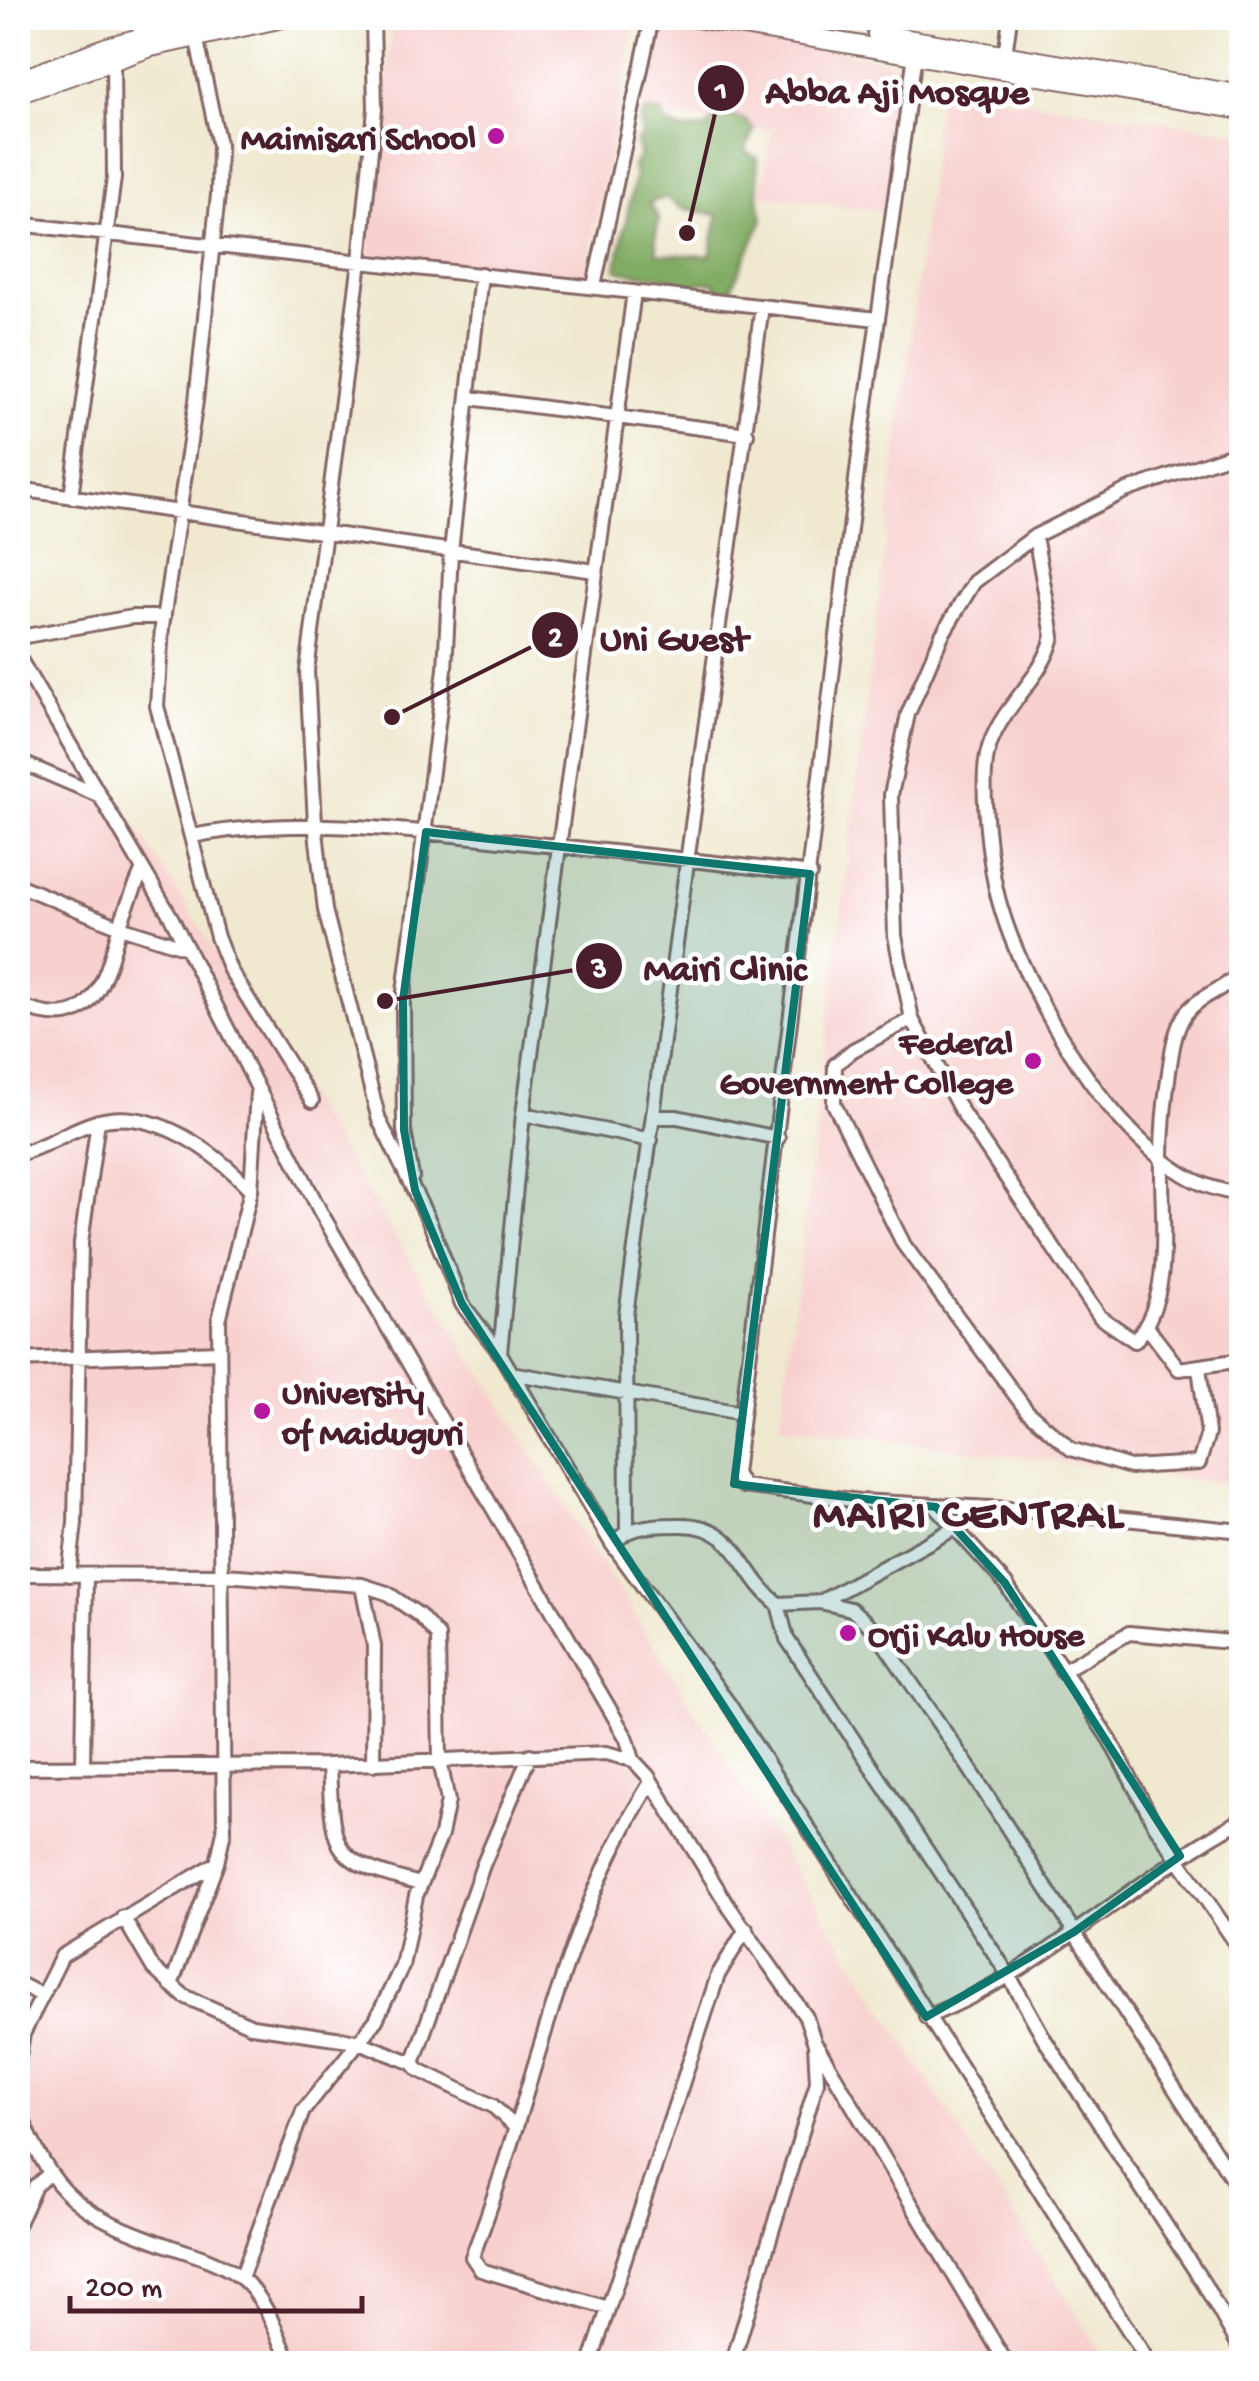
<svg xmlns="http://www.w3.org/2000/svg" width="1259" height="2381" viewBox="0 0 1259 2381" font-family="'Gochi Hand',sans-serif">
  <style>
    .built { fill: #f7d0cf }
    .forest { fill: #81ac64; stroke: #666648; stroke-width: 2.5; fill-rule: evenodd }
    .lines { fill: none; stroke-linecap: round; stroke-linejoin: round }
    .minor-casing { stroke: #846665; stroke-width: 18 }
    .highway-casing { stroke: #846665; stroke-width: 22 }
    .minor { stroke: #fff; stroke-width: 12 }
    .highway { stroke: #fff; stroke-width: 18 }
    .marked { fill: #0f766e; fill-opacity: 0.2; stroke: #0f766e; stroke-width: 8; stroke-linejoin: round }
    .poi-dot { fill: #b5179e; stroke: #fff; stroke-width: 4 }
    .labels { text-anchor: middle; stroke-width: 9; stroke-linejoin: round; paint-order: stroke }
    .poi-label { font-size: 35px; font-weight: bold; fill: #4a1f2b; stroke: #fff; text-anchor: end }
    .district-label { font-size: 45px; font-weight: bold; letter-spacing: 2.5px; fill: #4a1f2b; stroke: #fff }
    .leader { fill: none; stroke: #4a1f2b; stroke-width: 4 }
    .callout-dot { fill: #4a1f2b; stroke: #fff; stroke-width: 4 }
    .mark-label { font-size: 30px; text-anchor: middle; font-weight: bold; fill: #fff }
    .callout-label { font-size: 38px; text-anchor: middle; font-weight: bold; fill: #4a1f2b; stroke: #fff; stroke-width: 9; stroke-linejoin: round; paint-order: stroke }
  </style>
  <rect width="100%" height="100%" fill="#fff"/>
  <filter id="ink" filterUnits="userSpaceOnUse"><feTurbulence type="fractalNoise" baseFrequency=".01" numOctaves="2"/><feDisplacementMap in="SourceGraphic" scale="20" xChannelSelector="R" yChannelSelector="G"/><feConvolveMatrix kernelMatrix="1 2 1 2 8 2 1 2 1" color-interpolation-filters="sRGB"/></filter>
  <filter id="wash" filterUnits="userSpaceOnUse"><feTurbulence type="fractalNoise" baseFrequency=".0048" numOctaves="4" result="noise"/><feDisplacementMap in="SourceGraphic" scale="40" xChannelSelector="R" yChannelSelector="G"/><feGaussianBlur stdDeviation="2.25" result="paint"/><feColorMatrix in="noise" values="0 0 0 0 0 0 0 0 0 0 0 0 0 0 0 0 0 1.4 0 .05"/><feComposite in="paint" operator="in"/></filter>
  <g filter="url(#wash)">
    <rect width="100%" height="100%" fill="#f0e9d0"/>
    <path class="built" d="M393 18 636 19 585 279 367 254Z
      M659 18 737 28 906 66 885 211 760 195 772 131 641 112Z
      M940 88 1241 133V1485L780 1426Z
      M18 639 942 2102 1108 2363H18Z"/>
    <path class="forest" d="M647 111 663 113 665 123 680 130 706 129 718 114 743 119 754 129 745 151 757 158 758 198 763 219 731 289 723 291 711 282 682 286C662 269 638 279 616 269L635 177 633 166 640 154 636 143 642 135 640 119ZM666 197 681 208 718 215 710 256 658 254 655 239 659 218 649 203Z"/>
  </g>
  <g filter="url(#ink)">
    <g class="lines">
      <defs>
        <path id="minor" d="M373 18 375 109 360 261 307 671 315 823 325 910 379 1120 430 1223 462 1304 500 1353 612 1544 729 1704 1150 2364
          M196 36 219 145 218 195 196 401 162 627 157 706 217 937 230 970 312 1101
          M915 54 859 455 735 1474 743 1486 859 1501 1047 1511 1242 1531
          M1005 55 1010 18
          M18 224 877 319
          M594 286 652 18
          M470 398 747 434
          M1242 451 1125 491 1035 536 974 582 942 635 908 714 891 795 895 936 912 1019 960 1109 1100 1317 1135 1341C1176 1293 1160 1215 1162 1156 1162 1128 1165 1099 1169 1072 1172 1051 1174 1031 1186 1013 1200 995 1226 989 1242 972
          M18 489 595 571
          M71 497 114 178 113 59
          M1035 536 1053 636C1043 681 997 708 987 755 980 790 990 873 1001 908 1027 997 1136 1191 1242 1193
          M20 637 132 617H164
          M18 656 171 917 320 1211 627 1739 633 1760 648 1776 727 1904 806 2017 815 2044 817 2082 732 2364
          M18 761 98 795
          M192 836C303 815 416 831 528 843 622 853 716 862 810 874
          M18 885 120 927 187 948
          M18 1005C91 1036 103 988 119 929 125 909 134 890 142 871
          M912 1019 853 1050 835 1065 834 1104 904 1245 1027 1411 1071 1449 1130 1467 1199 1463 1208 1433 1199 1368
          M523 1114 651 1140
          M655 1117H677L778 1138
          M18 1154C45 1147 69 1130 96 1122 153 1105 215 1152 251 1190
          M412 1177 404 1130 403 1000 445 669 451 552 481 274
          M1147 1327 1179 1369 1242 1360
          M500 1353 523 1114 634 292
          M18 1360 218 1352
          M511 1373 742 1413
          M936 1507 1005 1583 1110 1740 1155 1825 1242 1952
          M627 1532C646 1525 661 1525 681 1525 739 1525 739 1573 778 1604L820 1602 851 1609 875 1630 968 1766 1242 2194
          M612 1544 627 1532 626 1315 762 306
          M18 1574 224 1575 362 1585 387 1593 419 1615 438 1636 440 1761 448 1801 441 1835 416 1896 402 1966 376 2020 303 2111 241 2278
          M69 1575 75 1523 81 1243 98 1121
          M362 1585 374 1646 373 1764
          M820 1602 957 1527
          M778 1604 787 1639 1008 1974 1045 2040 1204 2284 1242 2351
          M1062 1671 1129 1633 1242 1643
          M329 1765C333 1855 330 1860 420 1884
          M83 1766 86 1575
          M18 1767 329 1765 606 1753 633 1760
          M123 1917 153 1968 184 1996 252 2026 356 2041 413 2063
          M18 1983 41 1995
          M171 1985 217 1863 224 1831 219 1320 251 1190 257 1093
          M926 2017C1042 1972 1133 1879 1242 1820
          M817 2046 1007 2364
          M18 2061 23 2034 62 1956 217 1863
          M18 2108C54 2199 79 2213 169 2246 193 2254 220 2262 240 2277 265 2296 278 2336 290 2364
          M516 2128 493 2106 419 2070 413 2063 483 1865 530 1755
          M18 2223 35 2186 48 2175
          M608 2308 481 2270 472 2257C534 2098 559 1927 651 1782
          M590 2364 718 1975 746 1929"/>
        <path id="highway" d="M696 18 1242 110
          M877 34 1242 95
          M18 81 107 47 212 18
          M18 94 151 47 283 18"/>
      </defs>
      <use href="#minor" class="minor-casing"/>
      <use href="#highway" class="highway-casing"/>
      <use href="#minor" class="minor"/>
      <use href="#highway" class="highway"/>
    </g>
  </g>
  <path class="marked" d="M426 832 810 874 734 1484 936 1507 1005 1583 1180 1856 1074 1932 926 2017 462 1304 415 1190 404 1130 403 1000Z"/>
  <g class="poi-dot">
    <circle cx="496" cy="136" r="10"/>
    <circle cx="1033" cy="1061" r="10"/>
    <circle cx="262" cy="1411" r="10"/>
    <circle cx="848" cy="1633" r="10"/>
  </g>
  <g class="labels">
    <g class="poi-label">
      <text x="476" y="148">Maimisari School</text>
      <text x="1013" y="1053">Federal<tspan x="1013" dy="40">Government College</tspan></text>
      <text x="282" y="1403" text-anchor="start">University<tspan x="282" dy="40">of Maiduguri</tspan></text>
      <text x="868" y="1645" text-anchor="start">Orji Kalu House</text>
    </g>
    <g class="district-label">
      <text x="969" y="1526">MAIRI CENTRAL</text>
    </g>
  </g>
  <path class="leader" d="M687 233L721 88M392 717L555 635M385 1001L599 966"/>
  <g class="callout-dot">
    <circle cx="687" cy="233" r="10"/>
    <circle cx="392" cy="717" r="10"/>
    <circle cx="385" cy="1001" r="10"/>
    <circle cx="721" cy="88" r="25"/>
    <circle cx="555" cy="635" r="25"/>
    <circle cx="599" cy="966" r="25"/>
  </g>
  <g class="mark-label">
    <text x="721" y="99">1</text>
    <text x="555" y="646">2</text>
    <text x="599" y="977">3</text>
  </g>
  <g class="callout-label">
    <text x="897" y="102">Abba Aji Mosque</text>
    <text x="674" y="649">Uni Guest</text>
    <text x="725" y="979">Mairi Clinic</text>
  </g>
  <rect width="1259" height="2381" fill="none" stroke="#fff" stroke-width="60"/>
  <path d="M70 2296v15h292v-15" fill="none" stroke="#4a1f2b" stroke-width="5"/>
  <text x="85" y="2296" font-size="30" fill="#4a1f2b" stroke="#ffffff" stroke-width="8" paint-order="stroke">200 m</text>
</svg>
